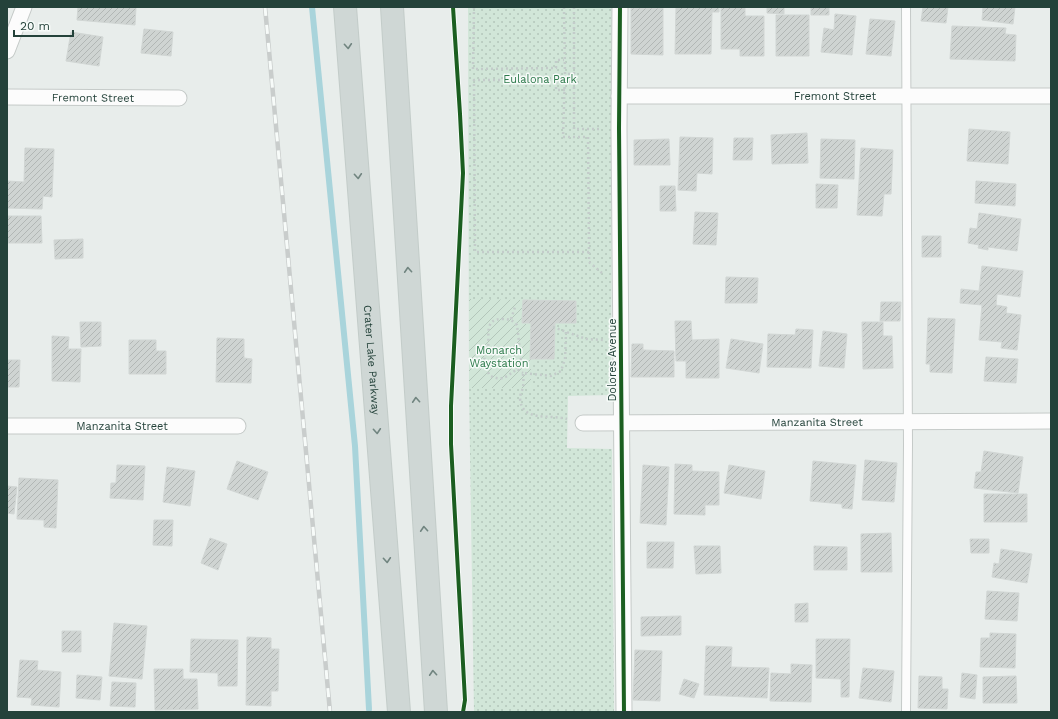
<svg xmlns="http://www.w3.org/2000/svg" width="1058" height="719" viewBox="0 0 1058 719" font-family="'Work Sans',sans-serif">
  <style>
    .park { fill: url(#park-dots) }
    .garden { fill: url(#garden-furrows) }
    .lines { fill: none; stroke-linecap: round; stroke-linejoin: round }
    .stream { stroke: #a9d4db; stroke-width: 6 }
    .building { fill: url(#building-hatch); stroke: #d1d6d4 }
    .service-casing { stroke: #c5cac8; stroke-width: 10 }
    .minor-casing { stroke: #c5cac8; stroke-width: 17 }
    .primary-casing { stroke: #c3ccc9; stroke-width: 24 }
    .path { stroke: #c3ccca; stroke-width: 2.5; stroke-dasharray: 2 3; stroke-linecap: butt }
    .service { stroke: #fcfcfc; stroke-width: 8 }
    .minor { stroke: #fcfcfc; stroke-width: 15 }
    .primary { stroke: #cfd7d5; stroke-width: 22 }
    .rail-casing { stroke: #c9cdcc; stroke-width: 4.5 }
    .rail { stroke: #f7fbf9; stroke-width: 3; stroke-dasharray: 9; stroke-linecap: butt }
    .cycleway-casing { stroke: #f7fbf9; stroke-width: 6 }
    .cycleway { stroke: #1b5e20; stroke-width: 4 }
    .oneway { stroke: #718580 }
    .labels { text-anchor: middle; stroke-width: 3; stroke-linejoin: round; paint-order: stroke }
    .park-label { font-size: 11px; fill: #2d7a4b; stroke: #f7fbf9 }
    .street-label { font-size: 11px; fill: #24423a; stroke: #f7fbf9 }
  </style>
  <defs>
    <pattern id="park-dots" width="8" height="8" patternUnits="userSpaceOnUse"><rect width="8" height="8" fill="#d1e6d8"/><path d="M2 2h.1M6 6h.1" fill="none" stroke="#b3c6ba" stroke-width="1.8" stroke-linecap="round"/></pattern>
    <pattern id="garden-furrows" width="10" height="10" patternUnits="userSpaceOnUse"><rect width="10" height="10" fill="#d1e6d8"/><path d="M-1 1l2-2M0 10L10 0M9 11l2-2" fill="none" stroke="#b3c6ba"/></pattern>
    <pattern id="building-hatch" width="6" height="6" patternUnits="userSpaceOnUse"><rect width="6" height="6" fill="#cfd4d2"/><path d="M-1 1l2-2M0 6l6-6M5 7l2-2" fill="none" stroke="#b2b7b5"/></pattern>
  </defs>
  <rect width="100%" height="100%" fill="#e8edeb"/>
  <path class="park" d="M468 7H613L611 395 568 396 567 448 612 449 614 712H474L469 388Z"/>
  <path class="garden" d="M469 299 522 300V324H531V388H469Z"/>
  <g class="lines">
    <path class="stream" d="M312 7 355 446 369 709"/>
  </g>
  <path class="building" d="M78 7H136L135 25 77 20Z
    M676 7H719V12H712L711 54H675Z
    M721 7H745V16H764V56H740V49H721Z
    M767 7H784V14L767 13Z
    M811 7H829V15H811Z
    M923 7H948L946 23 921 21Z
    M983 7H1015L1013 24 982 20Z
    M631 8H663V55L631 54Z
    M835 14 856 16 852 55 821 52 824 28 834 30Z
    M776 15H809V56H776Z
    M870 19 895 21 891 56 866 54Z
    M952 26 1006 28 1005 34 1016 35 1015 61 950 59Z
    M144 29 173 32 171 56 141 53Z
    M71 32 103 37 99 66 66 61Z
    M969 129 1010 132 1008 164 967 161Z
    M807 133 808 163 772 164 771 135Z
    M680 137 713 138 712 174 697 173 696 191 678 190Z
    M734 138H753L752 160H733Z
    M669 139 670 165H634V140Z
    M821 139 855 140 854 179 820 178Z
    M25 148 54 149 52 197 43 196 42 209 7 208V181L24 182Z
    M861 148 893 150 891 194H884L882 216 857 215Z
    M976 181 1016 184 1015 206 975 203Z
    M816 184 838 185 837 208H816Z
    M660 186H675L676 211H660Z
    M695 212 718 213 716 245 693 244Z
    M979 213 1021 219 1017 251 988 247V250L978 248 979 245 968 243 970 228 977 229Z
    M7 216H41L42 243H7Z
    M922 236H941V257H922Z
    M83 239V258L55 259 54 240Z
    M982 266 1023 271 1020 297 997 294 996 305 1007 307 1006 313 1021 315 1017 350 1001 348 1002 342 979 340 982 305 960 303 961 289 979 291Z
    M726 277 758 278 757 303H725Z
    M523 300 576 301V323H555L554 359H530L531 323H522Z
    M881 302H901L900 321H880Z
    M928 318 955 319 952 373 930 372V364H926Z
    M675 321H691L692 340 719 339V378H686V361H676Z
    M80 322H101V346L81 347Z
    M862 322H883V336H892L893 368 863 369Z
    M796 329 813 330 811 368 767 367 768 334 795 335Z
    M823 331 847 334 844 368 819 366Z
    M52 336 69 337 68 349H81L80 382 52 381Z
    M217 338 244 339V358L252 359 251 383 216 382Z
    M731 339 763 344 759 373 726 368Z
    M129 340H156V351H166V374H129Z
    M632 344H643V350L674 351V377H631Z
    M986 357 1018 359 1016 383 984 381Z
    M7 360H20L19 387H7Z
    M984 451 1023 457 1018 493 974 488 976 472H981Z
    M865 460 897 463 894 502 862 500Z
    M237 461 268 472 258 500 227 489Z
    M813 461 856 465 852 509 842 508V504L810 501Z
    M675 464 692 465V471L719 472V505H705V515L674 514Z
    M117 465 145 466 143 500 110 498 111 483H116Z
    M643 465 669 467 666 525 640 523Z
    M729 465 765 471 761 499 724 493Z
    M167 467 195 471 190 506 163 502Z
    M19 478 58 480 56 528 44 527V520L17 519Z
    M7 486 17 487 14 514 7 513Z
    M984 494H1027V522H984Z
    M154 520H173L172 546 153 545Z
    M891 533 892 572H861V534Z
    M210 538 227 544 218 570 201 563Z
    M970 539H989V553H971Z
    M647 542H674L673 568H647Z
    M694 546H720L721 573 696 574Z
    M814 546 847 547V570H814Z
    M1001 549 1032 554 1027 583 992 577 994 563 999 564Z
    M987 591 1019 593 1017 621 985 619Z
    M808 603V622H795V604Z
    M681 616V635L641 636V617Z
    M114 623 147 626 142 679 109 676Z
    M62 631H81V652H62Z
    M990 633 1016 634 1015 668 980 667 981 638H990Z
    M247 637 271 638V649H279L278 691H271V706L246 705Z
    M191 639 238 640 237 686H218V673L190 672Z
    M816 639H850L849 697H841V679L816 678Z
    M706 646 732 647 731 667 769 668 767 698 704 695Z
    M635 650 662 651 660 701 633 700Z
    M20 660 38 661 37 670 61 672 59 707 31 705 32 698 17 697Z
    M791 664 812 665 811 702 770 701 771 673 791 674Z
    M863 668 894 671 891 702 859 698Z
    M154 669H183V679H197L198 709 155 710Z
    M962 673 977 675 975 699 960 697Z
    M77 675 102 677 100 700 76 698Z
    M919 676 942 677V689H948L947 709 918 708Z
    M1016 676 1017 703H983V677Z
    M684 679 699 684 694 698 679 694Z
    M112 682 136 683 135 707 110 706Z"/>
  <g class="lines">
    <defs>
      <path id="service" d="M906 7 908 444 906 712"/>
      <g id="minor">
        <path d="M620 7 619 128 624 712"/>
        <path d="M7 51 24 7"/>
        <path id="s1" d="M619 96H1051"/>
        <path id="s2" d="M7 97 179 98"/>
        <path id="s3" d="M583 423 1051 421"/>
        <path id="s4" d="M7 426H238"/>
      </g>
      <g id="primary">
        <path id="s5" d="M345 7 399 712"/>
        <path d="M392 7 436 712"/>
      </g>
    </defs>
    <use href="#service" class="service-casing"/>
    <use href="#minor" class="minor-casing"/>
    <use href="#primary" class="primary-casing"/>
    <path class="path" d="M474 7 473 69 556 68V60H564
      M564 7 565 74H574
      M574 7V129H602
      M565 90H556V80H474L475 252H589L588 137H563L565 74
      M589 252V262L602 273
      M511 319 515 307
      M553 327 586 339 604 340
      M566 332 565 359 561 371 551 376 523 373C523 377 524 382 523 386 523 390 520 394 520 398 521 423 552 414 567 419
      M517 369 521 359 517 325C512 320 510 319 503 319 483 318 490 337 488 348 487 351 485 354 484 357L489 375C502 382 506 377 517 369L523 373"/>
    <use href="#service" class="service"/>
    <use href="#minor" class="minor"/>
    <use href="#primary" class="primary"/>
    <defs>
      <path id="rail" d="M265 7 330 712"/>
    </defs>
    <use href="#rail" class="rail-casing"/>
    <use href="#rail" class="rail"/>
    <defs>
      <path id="cycleway" d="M453 7 460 114 463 173 451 406V444L465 700 463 712
        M620 7 619 128 624 712"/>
    </defs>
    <use href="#cycleway" class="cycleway-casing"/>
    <use href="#cycleway" class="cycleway"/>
  </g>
  <defs><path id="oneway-chevron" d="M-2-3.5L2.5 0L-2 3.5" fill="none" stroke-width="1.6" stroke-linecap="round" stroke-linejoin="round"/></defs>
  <g class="oneway">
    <use href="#oneway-chevron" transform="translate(348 46) rotate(86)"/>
    <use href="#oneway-chevron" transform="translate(358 176) rotate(86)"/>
    <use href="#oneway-chevron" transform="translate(408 270) rotate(-94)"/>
    <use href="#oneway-chevron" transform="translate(416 400) rotate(-94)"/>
    <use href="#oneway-chevron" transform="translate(377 431) rotate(86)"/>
    <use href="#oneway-chevron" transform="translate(424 529) rotate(-94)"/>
    <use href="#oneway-chevron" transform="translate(387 560) rotate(86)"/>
    <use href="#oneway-chevron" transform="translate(433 673) rotate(-94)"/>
  </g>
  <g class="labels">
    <g class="park-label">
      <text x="540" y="83">Eulalona Park</text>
      <text x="499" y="354">Monarch<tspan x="499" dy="13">Waystation</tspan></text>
    </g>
    <g class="street-label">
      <text dy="4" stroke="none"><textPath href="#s1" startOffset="216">Fremont Street</textPath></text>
      <text dy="4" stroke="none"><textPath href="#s2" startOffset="86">Fremont Street</textPath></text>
      <text dy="4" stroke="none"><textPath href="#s5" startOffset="354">Crater Lake Parkway</textPath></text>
      <text transform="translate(612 360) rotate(-90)" y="4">Dolores Avenue</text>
      <text dy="4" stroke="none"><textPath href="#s3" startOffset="234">Manzanita Street</textPath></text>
      <text dy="4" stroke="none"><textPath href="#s4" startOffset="115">Manzanita Street</textPath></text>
    </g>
  </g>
  <rect width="1058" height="719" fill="none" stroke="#24423a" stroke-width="16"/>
  <path d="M14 30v6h59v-6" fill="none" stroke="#24423a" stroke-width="2"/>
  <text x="20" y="30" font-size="12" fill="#24423a" stroke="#f7fbf9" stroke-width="3" paint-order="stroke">20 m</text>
</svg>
